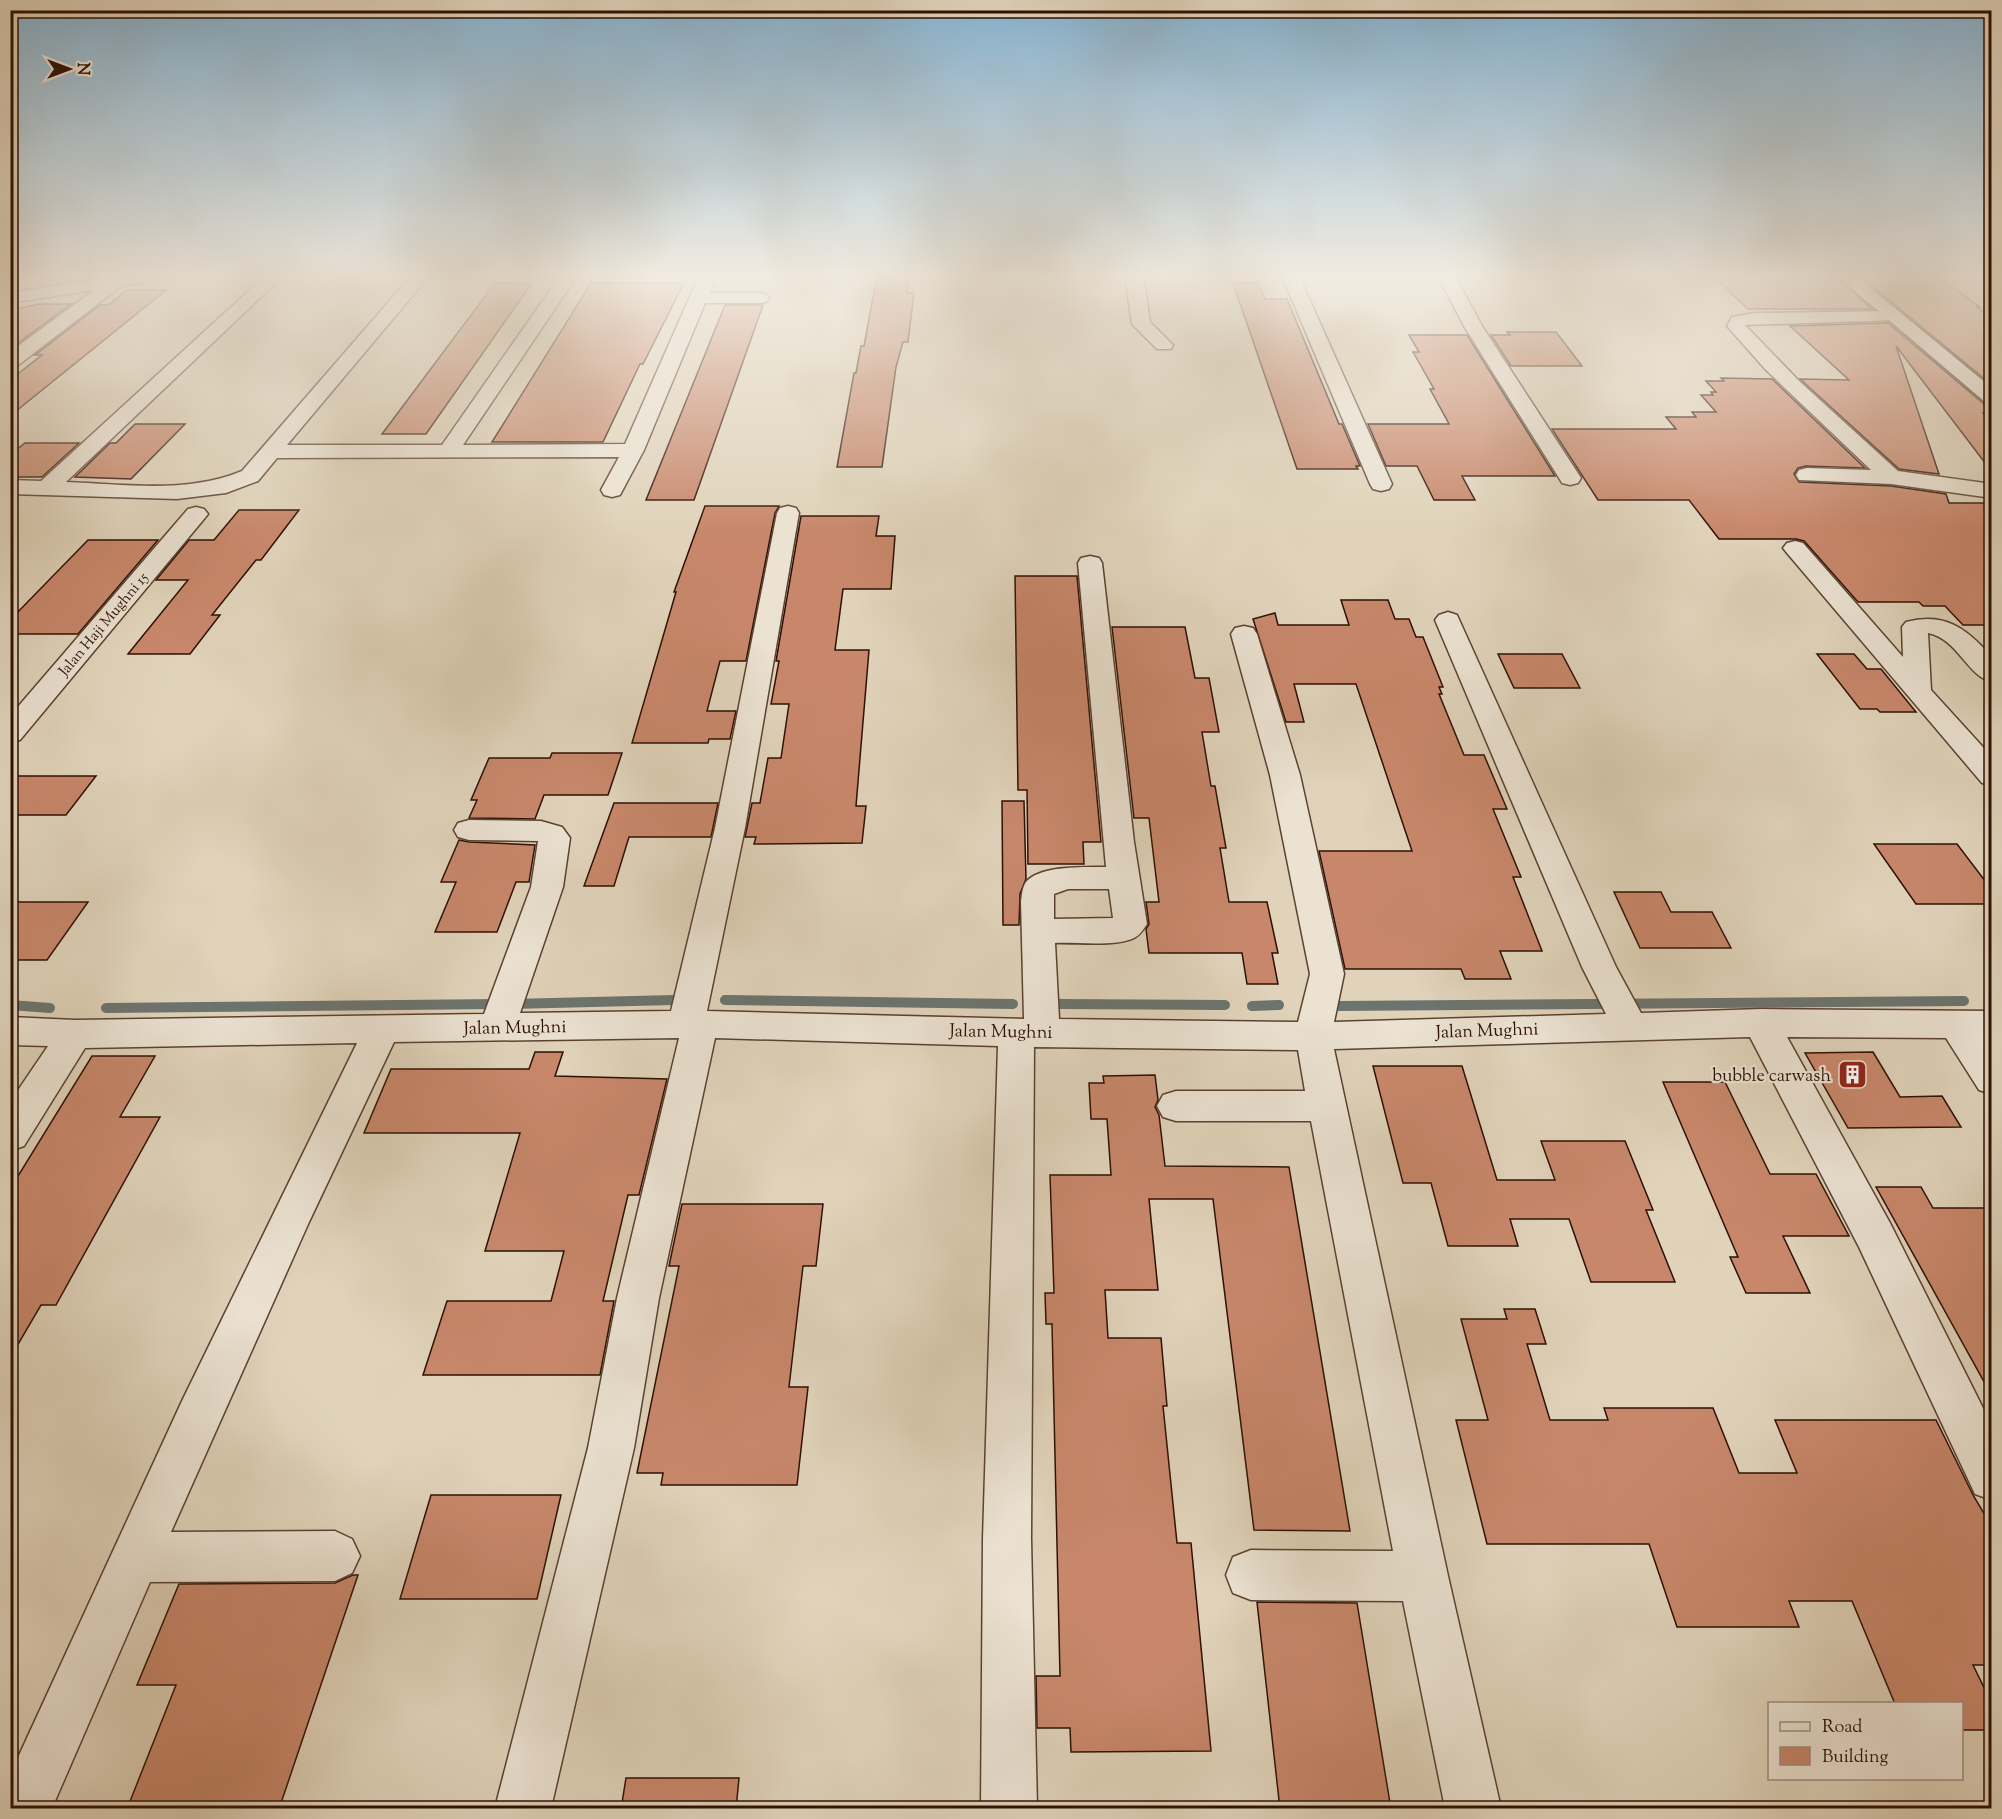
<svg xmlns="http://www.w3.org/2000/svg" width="2002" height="1819" viewBox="0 0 2002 1819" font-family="'Sorts Mill Goudy',serif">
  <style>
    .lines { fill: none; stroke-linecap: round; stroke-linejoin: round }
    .stream { stroke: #6c746f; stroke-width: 10 }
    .building { fill: #c8876b; stroke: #2d1004; stroke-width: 1.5 }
    .street-casing { stroke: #5a4132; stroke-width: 3 }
    .secondary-casing { stroke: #2d1004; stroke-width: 3 }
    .street { fill: #ebe2d2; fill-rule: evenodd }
    .secondary { fill: #ebe2d2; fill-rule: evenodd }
    .labels { text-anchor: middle; stroke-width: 4.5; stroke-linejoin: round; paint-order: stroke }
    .far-street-label { font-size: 15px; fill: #2d1004; stroke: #ebe2d2 }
    .street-label { font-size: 18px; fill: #2d1004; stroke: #ebe2d2 }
    .poi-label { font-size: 18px; fill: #2d1004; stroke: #ebe2d2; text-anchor: end }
  </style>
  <rect width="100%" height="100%" fill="#e0d3ba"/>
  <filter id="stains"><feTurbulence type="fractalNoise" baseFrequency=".00333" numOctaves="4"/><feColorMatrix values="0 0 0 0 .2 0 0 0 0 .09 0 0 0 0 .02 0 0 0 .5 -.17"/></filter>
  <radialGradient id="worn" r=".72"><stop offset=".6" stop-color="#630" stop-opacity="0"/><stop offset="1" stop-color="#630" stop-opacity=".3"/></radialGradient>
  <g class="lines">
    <path class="stream" d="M725 1000 1013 1004
      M511 1004 674 1000
      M1060 1004 1225 1005
      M10 1005 50 1008
      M1252 1006 1279 1005
      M1339 1006 1964 1001
      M106 1008 497 1004"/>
  </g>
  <path class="building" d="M877 276H909L907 293H914L908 342H903L896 367 882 467H837L854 373H856L861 346H864Z
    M1722 276H1835L1872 309H1748L1716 279H1724Z
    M1860 276H1937L1980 307H1977L1992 318V385Z
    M495 283H532L426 434H382Z
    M591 283H684L643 364H640L603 442H492Z
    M1233 283H1258L1265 299H1287L1339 424H1342L1360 466H1356L1358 469H1297Z
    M127 290H166L10 416V380L42 355H35L100 305H108Z
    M40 304H71L10 349V310Z
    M725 305H763L694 500H646Z
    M1888 323 1984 404 1992 406V413H1983L1992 422V472L1896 346 1939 474 1899 469 1800 379 1849 380 1790 326Z
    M1507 332H1556L1582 366H1511L1491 335H1510Z
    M1409 335H1467L1555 476H1462L1475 500H1434L1417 466H1386L1368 424H1449L1430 389H1434L1413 352H1419Z
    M1721 378 1772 379 1865 468 1806 466 1798 468 1794 474 1799 482 1891 486 1946 494 1949 503H1992V625H1963L1945 606H1923L1919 602H1858L1804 541 1796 539H1719L1689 500H1598L1552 429H1676L1666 417H1696L1692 412H1716L1701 395H1713L1711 392H1716L1706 381H1724Z
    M135 424H185L131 479 75 477 110 443H116Z
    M25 443H79L42 477H10V455Z
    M705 506H779L775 513 746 661H720L707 711H736L730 739H709L708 743H632L676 592H674Z
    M239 510H299L261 560H256L212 615H220L190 654H128L188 580H156L189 540H214Z
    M801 516H879L876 536H895L891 589H843L835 650H869L856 806H866L862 843 754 844 756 837H745L752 803H760L768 758H781L789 704H771L779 661H776Z
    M88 540H158L78 634H10V620Z
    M1015 576H1077L1101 842H1083L1084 864H1028L1027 790H1018Z
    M1341 600H1388L1395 619H1409L1416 637H1423L1443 687H1439L1442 694H1439L1464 755H1484L1507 809H1493L1521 877H1513L1542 951H1500L1511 979H1465L1461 969H1345L1319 851H1412L1356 684H1294L1304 722H1286L1253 619 1275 613 1278 625H1349Z
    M1112 627H1185L1195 678H1209L1219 732H1202L1211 786H1215L1226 848H1220L1229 902H1267L1278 953H1272L1278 984H1247L1242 953H1149L1146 929 1149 924 1146 902H1159L1149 818H1134Z
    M1498 654H1562L1580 688H1514Z
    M1817 654H1854L1867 669H1881L1916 712H1880L1877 709H1860Z
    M552 753H622L608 795H544L535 819 469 818 477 800H471L489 758H550Z
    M10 776H96L66 815H10Z
    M1002 801H1024L1026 879 1020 894 1019 925H1003Z
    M614 803H718L711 837H629L614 886H584Z
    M459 840 469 842 535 845 529 882H516L497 932H435L456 882H441Z
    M1874 844H1957L1992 890V904H1916Z
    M1614 892H1661L1671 912H1712L1731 948H1640Z
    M10 902H88L47 960H10Z
    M535 1052H563L555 1076 667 1079 639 1195H628L603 1301H614L600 1375H423L447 1301H551L564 1251H485L520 1133H364L391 1069H529Z
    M1873 1052 1900 1097 1942 1096 1961 1127 1848 1128 1805 1053Z
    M92 1056H155L120 1117H160L56 1305H41L10 1358V1189Z
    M1373 1066H1462L1497 1180H1555L1541 1141H1625L1653 1210H1646L1675 1282H1591L1569 1219H1510L1518 1246H1448L1431 1183H1403Z
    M1155 1075 1158 1100 1155 1107 1159 1115 1165 1166 1289 1167 1350 1531 1254 1530 1213 1199H1149L1158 1290H1105L1108 1338H1161L1167 1406H1163L1177 1543H1191L1211 1751 1071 1752 1070 1728H1037L1036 1676H1060L1052 1324H1046L1045 1293H1054L1050 1175H1111L1107 1119H1091L1089 1083H1104L1103 1076Z
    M1663 1082H1725L1770 1174H1816L1849 1236H1783L1810 1293H1746L1730 1257H1738Z
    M1876 1187H1921L1933 1208H1992V1396Z
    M682 1204H823L816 1266H803L789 1387H808L797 1485H661L663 1473H637L679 1266H669Z
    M1504 1309H1535L1546 1344H1527L1550 1420H1608L1604 1408H1713L1739 1473H1797L1775 1420H1936L1973 1495 1992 1527V1665H1973L1992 1704V1730H1962V1704H1895L1852 1601H1789L1799 1627H1677L1649 1544H1487L1456 1420H1488L1461 1319H1507Z
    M431 1495H561L537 1599H400Z
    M353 1575H358L279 1809H127L176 1685H137L179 1584 335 1583Z
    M1257 1602 1357 1603 1391 1809H1280Z
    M626 1778H739L736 1809H621Z"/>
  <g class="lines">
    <defs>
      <path id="street" d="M114 276H158L150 281 121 286 17 366 10 368V352L94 290 10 303V293Z
        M265 276H283L66 482C124 484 188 494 242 471L411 276H429L287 445H442L560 276H577L463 445 625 444 699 276H716L710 293H760L766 294 769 298 766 302 760 303H705L644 450 620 495 612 497 604 495 601 490 619 457 277 458 258 481 226 493 177 499 10 494V480L41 481Z
        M1128 276H1145L1144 282 1150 322 1173 345 1171 349H1157L1132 324 1126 282Z
        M1282 276H1299L1392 484 1389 489 1381 491 1373 489 1370 484Z
        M1438 276H1455L1482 326 1581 478 1578 483 1570 485 1562 483 1559 478 1464 326Z
        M1894 311 1900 312 1903 316 1900 320 1745 325 1799 381 1898 471 1992 484V498L1891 484 1799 480 1796 475 1799 470 1807 468 1871 470 1766 370 1727 326 1732 317 1755 313Z
        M788 506 796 508 799 513 745 828 707 1011 1024 1019 1021 901C1022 895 1022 888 1026 882 1040 865 1086 867 1106 867L1078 563 1081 558 1090 556 1099 558 1102 563 1134 842 1147 924C1143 930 1140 935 1134 938 1116 947 1076 942 1055 943L1059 1019 1298 1022 1310 974 1270 775 1231 634 1235 628 1244 626 1253 628 1257 634 1300 775 1344 974 1334 1022 1606 1014 1582 967 1435 620 1439 615 1448 612 1457 615 1616 967 1641 1013 1761 1009 1992 1011V1039H1984L1992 1049V1094L1979 1090 1946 1038 1787 1037 1890 1223 1992 1426V1500L1975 1494 1859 1247 1750 1037 1334 1049 1448 1576 1501 1808H1445L1403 1601 1251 1600 1233 1593 1226 1575 1233 1557 1251 1550 1393 1551 1311 1121H1176L1163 1117 1157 1106 1163 1095 1176 1091H1305L1298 1050 1034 1047 1031 1539 1037 1808H981L983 1539 998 1046 715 1038 659 1298 634 1448 551 1808H495L588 1448 617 1298 679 1038 394 1042 309 1222 171 1532 335 1531 352 1539 360 1556 352 1573 335 1581 150 1582 52 1808H10V1775L182 1401 357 1043 85 1048 24 1146 10 1151V1102L48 1046 10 1045V1017L75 1020 484 1014 531 887 538 841 469 840 458 837 454 830 458 823 469 820 541 821 562 827 570 838 563 887 520 1013 671 1011 715 828 777 513 780 508ZM1068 889H1109L1113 918 1054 919V894Z
        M196 507 204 509 208 514 204 519 20 740 10 742V716L188 509Z
        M1795 541 1803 543 1903 657 1902 627 1906 622C1945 612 1966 628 1992 657V682C1967 676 1958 639 1928 633L1931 690 1992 757V785L1982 783 1787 553 1783 548 1787 543Z"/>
      <path id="secondary" d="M1837 276H1856L1992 388V404L1985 402Z"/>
    </defs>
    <use href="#street" class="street-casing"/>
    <use href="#secondary" class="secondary-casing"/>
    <use href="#street" class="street"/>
    <use href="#secondary" class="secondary"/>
  </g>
  <linearGradient id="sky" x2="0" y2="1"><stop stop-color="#87b5d4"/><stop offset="0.52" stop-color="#f1ebe0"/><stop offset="1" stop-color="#f1ebe0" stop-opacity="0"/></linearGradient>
  <rect width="2002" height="531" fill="url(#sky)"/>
  <defs>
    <symbol id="building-square" viewBox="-11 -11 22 22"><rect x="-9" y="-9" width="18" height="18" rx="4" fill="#8f2418" stroke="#ebe2d2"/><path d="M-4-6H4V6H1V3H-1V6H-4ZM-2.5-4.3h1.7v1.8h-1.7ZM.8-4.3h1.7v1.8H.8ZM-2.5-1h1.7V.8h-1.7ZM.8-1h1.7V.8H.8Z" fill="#fff"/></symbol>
  </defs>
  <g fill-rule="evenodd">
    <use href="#building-square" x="1836" y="1058" width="33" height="33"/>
  </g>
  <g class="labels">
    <g class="far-street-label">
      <text transform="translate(103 624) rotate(-50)" y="5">Jalan Haji Mughni 15</text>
    </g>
    <g class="street-label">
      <text transform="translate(515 1027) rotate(-1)" y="6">Jalan Mughni</text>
      <text transform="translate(1487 1030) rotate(-2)" y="6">Jalan Mughni</text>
      <text transform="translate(1001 1031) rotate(1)" y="6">Jalan Mughni</text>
    </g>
    <g class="poi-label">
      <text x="1831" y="1081">bubble carwash</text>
    </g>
  </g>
  <rect width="2002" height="1819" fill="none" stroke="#e0d3ba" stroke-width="36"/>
  <rect x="12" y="12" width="1978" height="1795" fill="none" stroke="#2d1004" stroke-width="3"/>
  <rect x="18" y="18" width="1966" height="1783" fill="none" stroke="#2d1004" stroke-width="1.5"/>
  <rect x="1768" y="1702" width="195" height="78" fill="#ebe2d2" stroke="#9f8e80" stroke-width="1.5"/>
  <rect x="1780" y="1722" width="30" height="9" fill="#ebe2d2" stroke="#9f8e80" stroke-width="1.5"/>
  <text x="1822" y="1732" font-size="18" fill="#2d1004">Road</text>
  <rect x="1780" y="1747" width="30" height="18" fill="#c8876b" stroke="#9f8e80" stroke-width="1.5"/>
  <text x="1822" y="1762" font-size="18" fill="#2d1004">Building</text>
  <g transform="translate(69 69) rotate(90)" stroke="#ebe2d2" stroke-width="4.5" paint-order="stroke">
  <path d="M0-4.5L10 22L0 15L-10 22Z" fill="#2d1004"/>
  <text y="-9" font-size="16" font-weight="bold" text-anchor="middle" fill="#2d1004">N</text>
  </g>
  <rect width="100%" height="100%" filter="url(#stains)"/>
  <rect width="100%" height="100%" fill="url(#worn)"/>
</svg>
